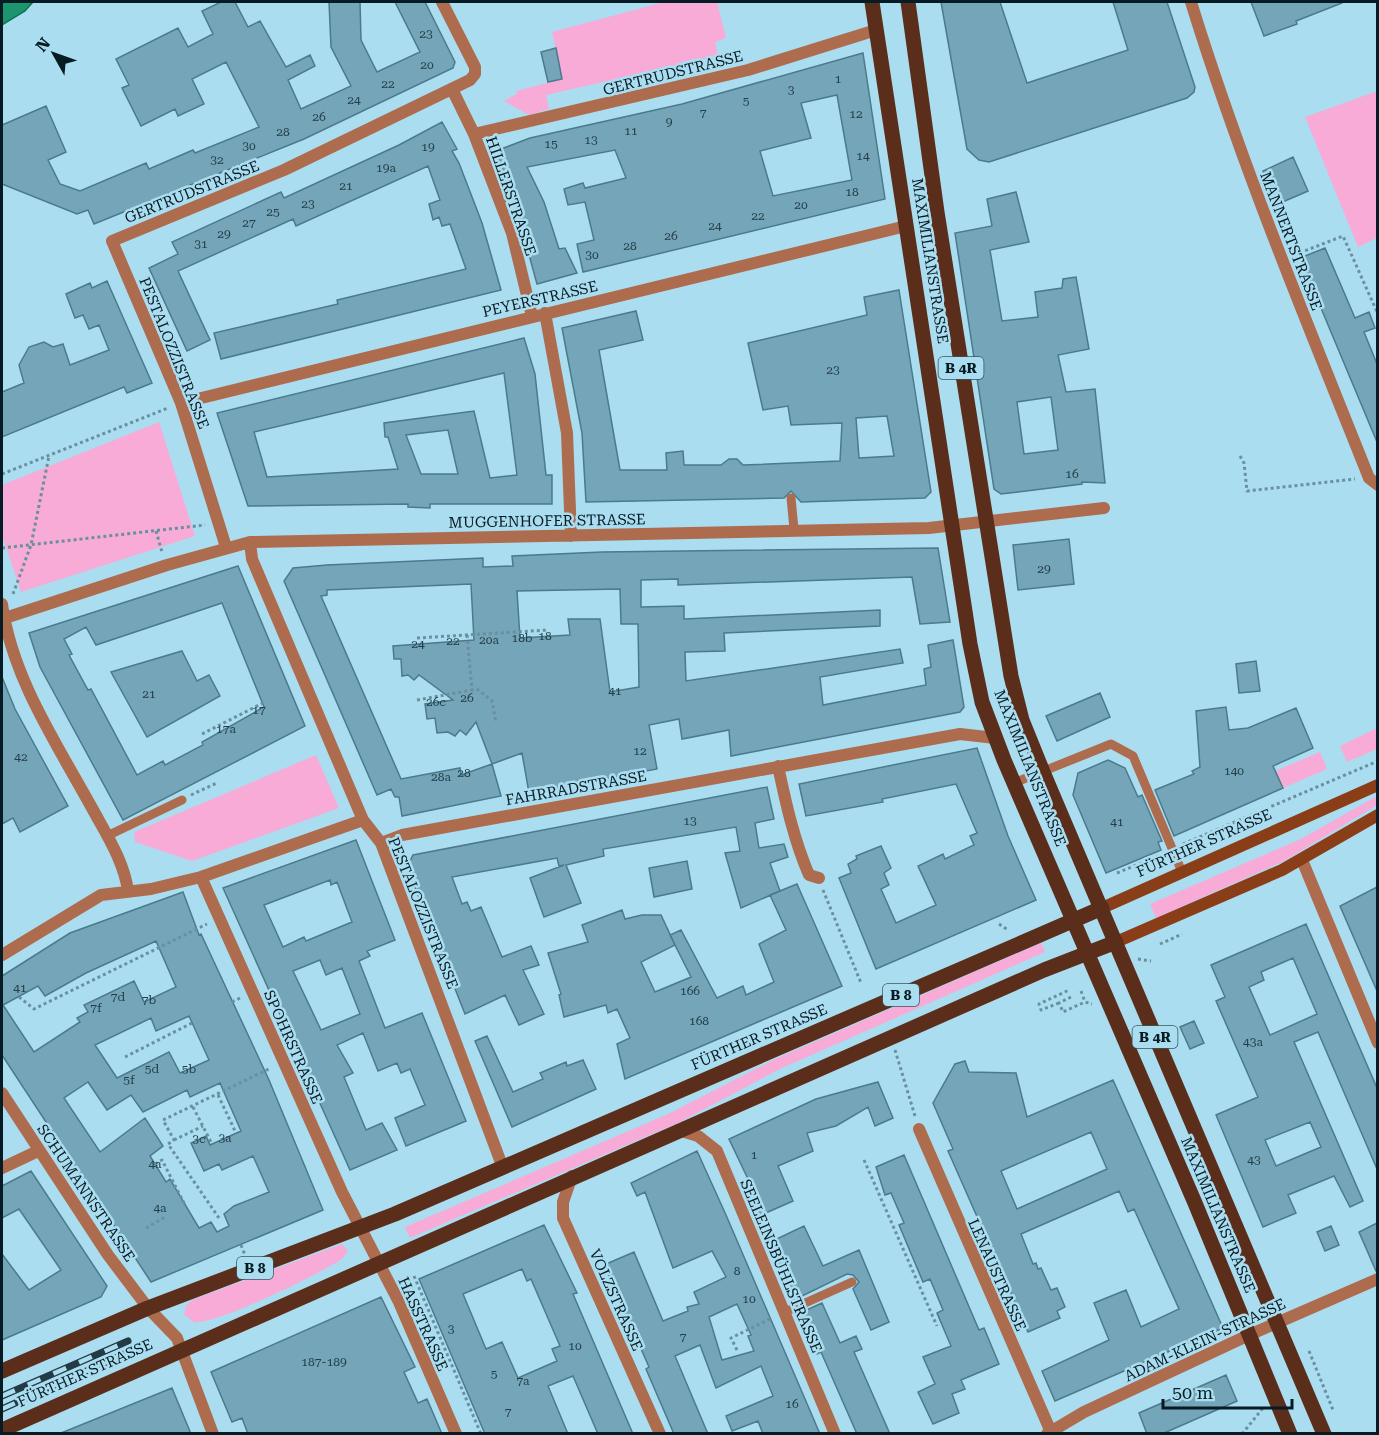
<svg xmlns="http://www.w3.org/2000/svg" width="1379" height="1435" viewBox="0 0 1379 1435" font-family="'Roboto Serif',serif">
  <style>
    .green { fill: #f8abd7 }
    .water { fill: #1a956d; stroke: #147056; stroke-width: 1.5 }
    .building { fill: #75a5b8; stroke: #4b7a8c; stroke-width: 1.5; fill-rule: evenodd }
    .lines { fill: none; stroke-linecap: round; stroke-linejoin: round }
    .path { stroke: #6a909f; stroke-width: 3; stroke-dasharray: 3 3; stroke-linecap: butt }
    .lane { stroke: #ae6c4f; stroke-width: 9 }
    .street { stroke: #ae6c4f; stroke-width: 12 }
    .secondary { stroke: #8a3e18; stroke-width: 12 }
    .primary { stroke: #5a2e1a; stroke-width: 15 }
    .rail-casing { stroke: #223b45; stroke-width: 7 }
    .rail { stroke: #abddf1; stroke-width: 4.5; stroke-dasharray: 14; stroke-linecap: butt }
    .labels { text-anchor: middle; stroke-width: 5; stroke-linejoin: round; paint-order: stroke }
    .number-label { font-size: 12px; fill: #223e48 }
    .shield { fill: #abddf1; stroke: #385560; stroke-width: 1.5 }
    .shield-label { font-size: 14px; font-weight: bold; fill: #071b22 }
    .street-label { font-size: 15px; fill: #071b22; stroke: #abddf1 }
  </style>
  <rect width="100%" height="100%" fill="#abddf1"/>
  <path class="green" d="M664 2H717L726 38 715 42 718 56 546 95 549 109 529 115 504 101 517 94 516 91 562 79 552 32Z
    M1377 91V238L1358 247 1305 117Z
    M159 422 195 536 21 592 2 535V485Z
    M1377 728V749L1347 762 1340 746Z
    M1320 752 1327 769 1283 788 1275 771Z
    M316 755 339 808 192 861 135 842 134 832Z
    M1377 796V805L1284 861 1156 918 1150 904 1301 839Z
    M1041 943 1045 952 782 1068 680 1122 410 1238 405 1227 668 1114 773 1060Z
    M342 1244 348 1251 342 1259C322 1273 214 1326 194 1322L184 1315 186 1306 192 1300Z"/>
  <path class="water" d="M2 2H33L25 11 2 25Z"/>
  <path class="building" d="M221 2H235L248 27 260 21 286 67 310 55 315 66 288 80 301 109 351 86 331 47 329 2H360L361 40 377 72 420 52 395 2H425L455 62 453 68 304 139 94 224 88 210 77 214 2 184V125L46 106 66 152 48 160 60 184 80 191 146 163 149 169 193 150 195 153 259 127 226 62 192 79 204 104 178 116 175 109 141 126 122 88 129 85 116 59 178 28 188 47 213 34 202 11Z
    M941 2H1000L1027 83 1128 50 1113 2H1167L1195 87 1194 92 1187 98 989 162 979 160 967 149Z
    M1251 2H1342V3L1296 21 1297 24 1264 36Z
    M556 48 562 79 548 82 541 52Z
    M863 53 885 199 583 272 577 244 594 240 585 202 568 205 564 189 583 183 585 188 626 178 615 150 527 167 544 202 559 249 565 248 577 273 537 284 517 211 496 151 530 138 682 104ZM837 95 852 180 773 196 760 151 811 138 801 103Z
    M442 122 457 149 452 151 459 163 482 223 501 290 221 359 214 333 338 304 337 300 466 269 450 224 442 226 439 217 433 220 429 204 440 200 428 166 296 226 293 219 178 271 210 340 187 351 149 268 178 254 172 242 281 192 284 198 399 145Z
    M1293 157 1308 191 1278 204 1263 171Z
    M1016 192 1029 242 990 250 1002 321 1038 317 1035 292 1062 288 1063 279 1076 277 1089 349 1058 355 1066 392 1095 389 1105 483 1082 482V484L1001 494 994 489 955 233 992 226 987 199ZM1051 397 1058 450 1024 454 1017 402Z
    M1325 248 1355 318 1369 312 1375 328 1364 332 1377 364V442L1300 258Z
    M107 281 152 383 127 393 124 387 2 437V392L24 383 19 365 29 347 44 342 53 347 63 344 70 365 109 350 99 325 89 329 83 315 75 318 66 294 90 283 92 288Z
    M899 290 931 492 925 498 801 502 791 491 784 498 586 502 582 433 562 328 636 311 643 340 599 350 620 470H667L666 453 683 451 684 465H721L729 459H737L743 465 840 461 842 423 791 425 788 406 763 410 748 343 867 315 864 297ZM887 416 894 456 859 458 856 418Z
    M524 338 535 374 546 475H552V504H430V508L408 507V504L248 506 217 413ZM504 373 517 475 490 478 474 411 384 423 385 437H388L398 469 267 477 254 432ZM448 430 458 474H421L406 435Z
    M1069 539 1074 584 1018 590 1013 545Z
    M938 548 950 622 920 624 912 577 678 585V579L641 580V607L684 606V619L880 610V626L724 633 725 651 685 652 686 681 900 649 903 663 820 677 823 705 926 685 924 669 931 667 928 645 953 640 964 707 960 712 731 756 729 730 682 739 679 719 649 725 657 769 529 793 522 753 492 764 501 796 402 816 399 797H395L391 789 377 795 284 581 293 568 327 565 483 558V567L513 566 512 556 602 552ZM471 584 474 640 393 646 394 659H401L402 676 408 675 414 680 419 675 453 700 425 704 427 719 435 718 437 733 448 732 455 736 460 730 466 735 476 722 492 764 461 775 460 768 401 779 321 596 327 595V590ZM620 589 621 624H638L639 687 610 692 600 619H568L570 635 520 638 517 591Z
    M238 566 305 726 123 820 40 667 29 633ZM222 603 264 707 202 742 203 745 165 765 163 761 137 775 91 689 88 690 69 655 72 654 64 639 86 627 96 645Z
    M182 651 197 681 209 675 220 696 147 737 111 672Z
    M1256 661 1260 691 1239 693 1236 664Z
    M2 677 15 709 68 806 20 832 13 818 2 824Z
    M1100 693 1110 717 1057 741 1046 716Z
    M1226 707 1229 730 1248 728 1296 708 1313 748 1273 766 1283 788 1174 836 1155 790 1194 774 1192 771 1200 767 1196 711Z
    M977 748 1008 836 1036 900 876 969 839 878 851 873 848 864 857 859 856 856 881 846 891 868 884 873 889 885 881 889 896 923 936 905 918 866 943 854 945 859 974 845 970 836 977 833 956 784 882 799 883 802 806 816 799 784Z
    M1108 760 1125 768 1138 797 1142 795 1162 841 1158 842 1161 850 1106 873 1073 795 1078 773Z
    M767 787 774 819 755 823 759 848 784 844 788 857 770 863 780 891 741 908 725 853 740 851 736 827 603 849 604 856 566 865 581 903 544 917 530 878 564 865 559 866 557 858 452 877 462 904 467 902 471 911 481 907 502 957 531 946 539 965 523 970 544 1014 519 1025 505 995 465 1014 407 867 413 855Z
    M356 840 395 940 367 951 370 956 359 961 385 1028 422 1013 466 1121 406 1146 395 1118 425 1105 410 1069 401 1073 397 1063 378 1071 363 1033 337 1045 353 1073 344 1077 366 1130 382 1123 397 1150 350 1170 223 888ZM330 880 331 885 337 882 352 922 306 941 304 937 283 947 264 905ZM320 960 326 975 342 968 360 1014 321 1030 293 971Z
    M687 861 692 889 654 897 649 868Z
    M797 884 842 986 625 1079 617 1044 630 1038 617 1009 608 1013 606 1005 564 1017 559 995 561 994 548 953 588 942 582 925 622 910 625 919 642 915H661L675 945 641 962 655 992 691 977 670 935 681 930 717 998 743 986 746 995 774 982 759 944 786 930 770 895Z
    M1377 887V991L1340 906Z
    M183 892 199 935 201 934 269 1080 323 1210 151 1282 2 1055V976L70 933ZM156 941 176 987 144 1002 134 981 84 1005 88 1012 77 1018 80 1022 34 1052 3 1005 38 986 45 996 86 973ZM189 1016 209 1060 180 1073 169 1052 117 1078 95 1045 151 1018 156 1031ZM88 1082 107 1110 131 1095 143 1112 187 1090 190 1097 220 1083 241 1131 210 1145 206 1136 191 1143 204 1171 219 1164 222 1170 253 1156 269 1192 234 1206 224 1214 229 1226 217 1232 211 1222 199 1228 170 1179 166 1182 150 1156 163 1146 145 1118 100 1152 64 1098Z
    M1306 924 1377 1088V1169L1318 1032 1294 1042 1363 1201 1350 1207 1334 1176 1288 1195 1296 1213 1263 1227 1216 1115 1258 1097 1216 1001 1225 997 1211 965ZM1293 958 1317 1014 1270 1035 1249 987 1264 980 1261 972ZM1310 1122 1321 1147 1276 1166 1265 1140Z
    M1194 1021 1204 1043 1190 1049 1180 1027Z
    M487 1036 513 1092 543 1079 540 1073 566 1062 567 1066 583 1060 596 1089 512 1127 475 1041Z
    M965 1061 969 1072 1016 1073 1027 1117 1113 1080 1223 1328 1055 1401 1042 1371 1109 1340 1094 1303 1126 1290 1141 1327 1179 1309 1134 1209 1128 1212 1119 1191 1021 1234 1033 1264 1036 1263 1038 1269 1041 1268 1051 1290 1057 1288 1065 1307 1057 1311 1060 1318 1028 1332 948 1151 953 1149 933 1103 955 1064ZM1091 1132 1107 1169 1017 1209 1001 1171Z
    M878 1082 893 1118 875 1126 868 1107 836 1126 807 1133 813 1151 778 1166 793 1201 759 1216 743 1181 748 1179 729 1139 816 1099Z
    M697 1151 726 1215 820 1434H763L758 1421 732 1431 726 1416 773 1396 761 1366 716 1388 700 1345 675 1356 708 1434H674L646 1369 649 1367 604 1265 634 1252 663 1321 688 1311 687 1307 699 1304 694 1292 726 1277 712 1251 673 1268 645 1192 637 1196 631 1183ZM737 1304 751 1335 748 1336 754 1351 722 1360 709 1317Z
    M904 1155 979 1330 984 1328 999 1364 961 1380 965 1389 952 1394 959 1413 933 1424 918 1392 935 1384 923 1357 951 1346 937 1313 943 1310 930 1279 923 1282 899 1225 904 1223 891 1193 885 1195 876 1167Z
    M31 1171 107 1286 101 1297 2 1340V1254L29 1290 61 1270 19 1209 2 1218V1186Z
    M1377 1223V1271H1376L1359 1232Z
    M544 1225 577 1293 573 1294 633 1434H598L573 1376 548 1386 568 1434H485L419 1279ZM522 1269 527 1281 531 1279 560 1346 552 1349 557 1361 518 1378 502 1342 486 1349 463 1294Z
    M804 1226 823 1266 859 1250 889 1322 871 1330 853 1289 859 1282 853 1275 847 1274 794 1300 768 1243Z
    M1331 1226 1339 1245 1325 1251 1317 1232Z
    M381 1297 415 1367 404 1372 418 1403 427 1399 442 1434H248L242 1418 232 1422 211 1372Z
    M822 1303 840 1343 856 1336 862 1349 854 1352 890 1434H857L821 1352 817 1354 800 1313Z
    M1226 1375 1237 1401 1162 1434H1147L1139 1413Z
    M172 1388 191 1434H61V1433Z"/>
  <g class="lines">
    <path class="path" d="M1294 255 1343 236 1378 314
      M1240 456 1244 463 1247 491 1355 479
      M2 474 168 408
      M156 531 162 552
      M2 548 205 525
      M13 594 31 545 49 456
      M467 635 472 690 477 689 492 701 496 723
      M417 638 548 630
      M417 700 472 690
      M202 734 263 703
      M191 795 217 783
      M1183 844 1378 761
      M1117 873 1161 855
      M823 890 861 983
      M999 924 1008 930
      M1160 944 1182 934
      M1138 959 1151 961
      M1081 991 1085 1002
      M19 997 34 1009 207 924
      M1071 997 1059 1003 1063 1012 1085 1002 1092 1004
      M232 1002 240 998
      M1059 1003 1041 1010 1039 1004 1069 990
      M895 1050 915 1116
      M125 1057 192 1023
      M218 1095 236 1133
      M193 1107 212 1144
      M174 1140 203 1126
      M864 1160 937 1326
      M155 1164 162 1160 185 1205
      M219 1218 168 1144 174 1140 163 1120 271 1068
      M146 1228 165 1217
      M241 1245 245 1255
      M414 1276 481 1434
      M737 1350 731 1338 772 1318
      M1309 1351 1333 1410
      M1242 1434 1263 1408"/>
    <path class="lane" d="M791 498 794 529
      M1014 783 1111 744 1133 756 1182 872
      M107 836 182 800
      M785 1312 852 1282"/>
    <path class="street" d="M1191 2C1241 164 1306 320 1369 478L1378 485
      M452 89 474 134 512 233 532 316
      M474 134 748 70 876 30
      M545 313 567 433 571 536
      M181 403 906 226
      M250 542 252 559 363 820 381 843 503 1168
      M226 547 181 403 112 241 284 170 470 80 475 74V67L442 2
      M2 604C12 678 57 744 92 808 106 834 124 861 128 891
      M2 619 167 565 250 542 929 528 1104 508
      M778 766C786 804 794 840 809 875L819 878
      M381 843 402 835 960 734 995 738
      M1302 860 1378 1043
      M201 877 342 1192 399 1302 456 1434
      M2 955 101 895 151 889 201 877 363 820
      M2 1093 108 1255 148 1308 177 1338 213 1434
      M919 1129 1051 1432
      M678 1130 698 1136 717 1151 835 1434
      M2 1168 38 1151
      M572 1176 563 1202V1218L660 1434
      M1047 1434 1084 1412 1249 1335 1378 1279"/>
    <path class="secondary" d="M1102 908 1378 785
      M1116 942 1282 870 1378 815"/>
    <path class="primary" d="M872 2 970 644 982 702 1004 760 1195 1203 1290 1434
      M908 2 937 212 1011 676 1022 720 1043 772 1324 1434
      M2 1371 148 1308 395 1214 1102 908
      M2 1430C348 1274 696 1122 1044 970L1116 942"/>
    <defs>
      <path id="rail" d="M2 1396 128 1341
        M2 1409 133 1350"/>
    </defs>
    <use href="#rail" class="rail-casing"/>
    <use href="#rail" class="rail"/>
  </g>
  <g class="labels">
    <g class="number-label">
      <text x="426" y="38">23</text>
      <text x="427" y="69">20</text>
      <text x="838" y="83">1</text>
      <text x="388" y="88">22</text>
      <text x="791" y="94">3</text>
      <text x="354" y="104">24</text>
      <text x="746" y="105">5</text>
      <text x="703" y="117">7</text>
      <text x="856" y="118">12</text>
      <text x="319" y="121">26</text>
      <text x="669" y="126">9</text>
      <text x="631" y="135">11</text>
      <text x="283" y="136">28</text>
      <text x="591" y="144">13</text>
      <text x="551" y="148">15</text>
      <text x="249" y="150">30</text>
      <text x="428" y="151">19</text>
      <text x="863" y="160">14</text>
      <text x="217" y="164">32</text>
      <text x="386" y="172">19a</text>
      <text x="346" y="190">21</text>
      <text x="852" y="196">18</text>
      <text x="308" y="208">23</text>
      <text x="801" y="209">20</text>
      <text x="273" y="216">25</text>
      <text x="758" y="220">22</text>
      <text x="249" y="227">27</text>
      <text x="715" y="230">24</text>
      <text x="224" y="238">29</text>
      <text x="671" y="240">26</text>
      <text x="201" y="248">31</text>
      <text x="630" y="250">28</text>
      <text x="592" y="259">30</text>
      <text x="833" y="374">23</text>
      <text x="1072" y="478">16</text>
      <text x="1044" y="573">29</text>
      <text x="545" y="640">18</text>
      <text x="522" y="642">18b</text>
      <text x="489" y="644">20a</text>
      <text x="453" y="645">22</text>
      <text x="418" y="648">24</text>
      <text x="615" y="695">41</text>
      <text x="149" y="698">21</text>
      <text x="467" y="702">26</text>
      <text x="436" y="706">26c</text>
      <text x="259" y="714">17</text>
      <text x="226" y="733">17a</text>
      <text x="640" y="755">12</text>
      <text x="21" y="761">42</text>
      <text x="1234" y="775">140</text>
      <text x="464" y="777">28</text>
      <text x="441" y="781">28a</text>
      <text x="690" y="825">13</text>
      <text x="1117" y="826">41</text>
      <text x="20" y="992">41</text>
      <text x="690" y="995">166</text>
      <text x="118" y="1001">7d</text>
      <text x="149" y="1004">7b</text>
      <text x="96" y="1012">7f</text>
      <text x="699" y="1025">168</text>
      <text x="1253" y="1046">43a</text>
      <text x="152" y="1073">5d</text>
      <text x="189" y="1073">5b</text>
      <text x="129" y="1084">5f</text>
      <text x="225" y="1142">3a</text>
      <text x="199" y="1143">3c</text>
      <text x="754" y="1159">1</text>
      <text x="1254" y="1164">43</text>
      <text x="155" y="1168">4a</text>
      <text x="160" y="1212">4a</text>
      <text x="737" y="1275">8</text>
      <text x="749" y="1303">10</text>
      <text x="451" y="1333">3</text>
      <text x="683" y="1341">7</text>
      <text x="575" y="1350">10</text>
      <text x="324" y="1366">187-189</text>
      <text x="494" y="1378">5</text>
      <text x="523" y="1385">7a</text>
      <text x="792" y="1408">16</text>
      <text x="508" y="1416">7</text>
    </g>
    <g class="shield">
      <rect x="938.5" y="357" width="45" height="22" rx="4.5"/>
      <rect x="883" y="984" width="36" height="22" rx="4.5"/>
      <rect x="1132.5" y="1026" width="45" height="22" rx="4.5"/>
      <rect x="237" y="1257" width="36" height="22" rx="4.5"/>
    </g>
    <g class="shield-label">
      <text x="961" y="373">B 4R</text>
      <text x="901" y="1000">B 8</text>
      <text x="1155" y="1042">B 4R</text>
      <text x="255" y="1273">B 8</text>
    </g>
    <g class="street-label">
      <text transform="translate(673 73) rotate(-14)" y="5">GERTRUDSTRASSE</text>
      <text transform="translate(192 192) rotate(-22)" y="5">GERTRUDSTRASSE</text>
      <text transform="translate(511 196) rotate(71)" y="5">HILLERSTRASSE</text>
      <text transform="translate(1291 241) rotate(69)" y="5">MANNERTSTRASSE</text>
      <text transform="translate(930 261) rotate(81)" y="5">MAXIMILIANSTRASSE</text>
      <text transform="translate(540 299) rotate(-13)" y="5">PEYERSTRASSE</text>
      <text transform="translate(174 353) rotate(68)" y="5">PESTALOZZISTRASSE</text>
      <text transform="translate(547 521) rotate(-1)" y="5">MUGGENHOFER STRASSE</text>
      <text transform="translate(1030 768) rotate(68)" y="5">MAXIMILIANSTRASSE</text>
      <text transform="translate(576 788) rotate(-10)" y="5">FAHRRADSTRASSE</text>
      <text transform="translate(1204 843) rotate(-24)" y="5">FÜRTHER STRASSE</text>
      <text transform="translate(423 913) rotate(68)" y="5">PESTALOZZISTRASSE</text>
      <text transform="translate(759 1037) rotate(-23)" y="5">FÜRTHER STRASSE</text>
      <text transform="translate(293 1047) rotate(66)" y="5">SPOHRSTRASSE</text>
      <text transform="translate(86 1193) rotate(56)" y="5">SCHUMANNSTRASSE</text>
      <text transform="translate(1218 1215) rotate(67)" y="5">MAXIMILIANSTRASSE</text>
      <text transform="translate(781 1266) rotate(67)" y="5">SEELEINSBÜHLSTRASSE</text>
      <text transform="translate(997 1275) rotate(66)" y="5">LENAUSTRASSE</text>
      <text transform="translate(616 1300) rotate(66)" y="5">VOLZSTRASSE</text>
      <text transform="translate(423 1324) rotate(66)" y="5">HASSTRASSE</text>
      <text transform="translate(1205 1340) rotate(-25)" y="5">ADAM-KLEIN-STRASSE</text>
      <text transform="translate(85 1373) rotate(-24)" y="5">FÜRTHER STRASSE</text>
    </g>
  </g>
  <rect width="1379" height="1435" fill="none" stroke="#071b22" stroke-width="6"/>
  <g transform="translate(54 54) rotate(310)" stroke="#abddf1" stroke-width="4.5" paint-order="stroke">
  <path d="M0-4.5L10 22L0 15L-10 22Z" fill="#071b22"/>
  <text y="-9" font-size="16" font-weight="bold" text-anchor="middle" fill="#071b22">N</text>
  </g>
  <path d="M1163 1399v9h129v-9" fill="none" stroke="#071b22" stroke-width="3"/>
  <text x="1172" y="1399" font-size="18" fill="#071b22" stroke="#abddf1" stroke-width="4.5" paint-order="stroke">50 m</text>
</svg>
